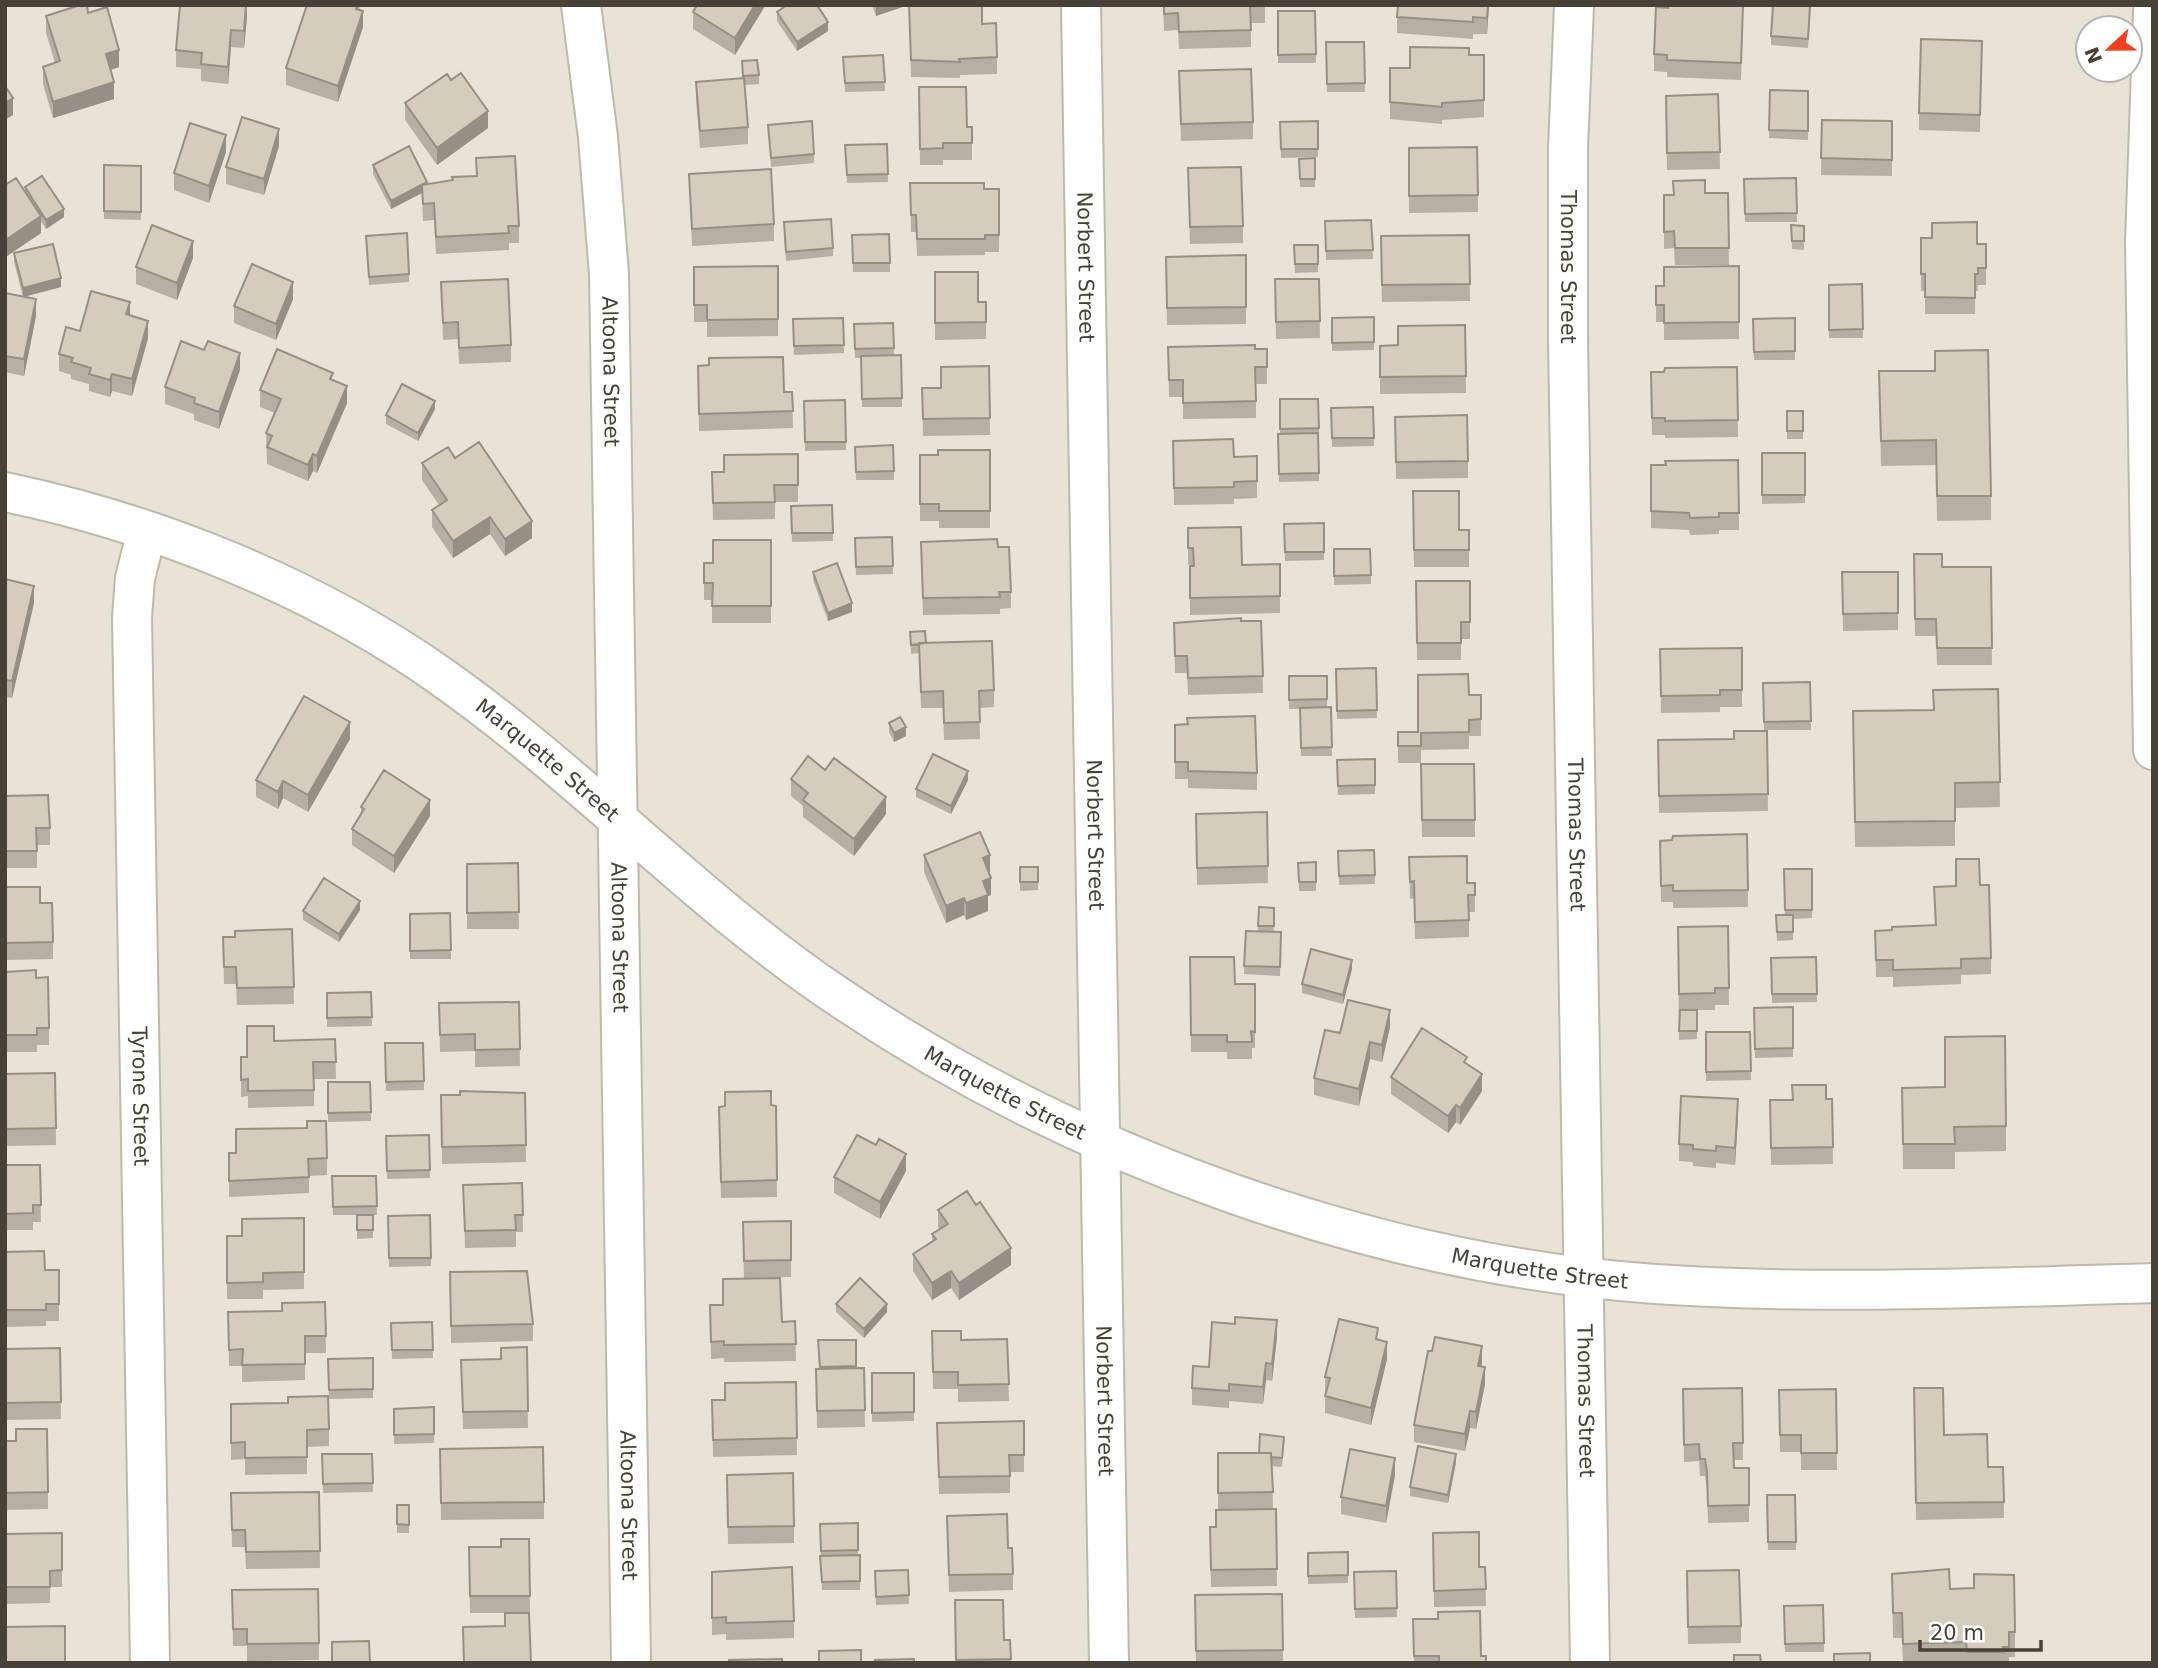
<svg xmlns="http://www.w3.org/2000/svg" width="2158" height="1668" viewBox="0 0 2158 1668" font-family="'DejaVu Sans',sans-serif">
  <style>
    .residential { fill: #e8e2d7; fill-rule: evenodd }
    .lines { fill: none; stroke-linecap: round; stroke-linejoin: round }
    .minor-casing { stroke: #bfb8ab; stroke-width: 42 }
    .minor { stroke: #fff; stroke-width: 38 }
    .wall { fill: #b7afa3 }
    .shaded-wall { fill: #958f85 }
    .building { fill: #d5ccbe; stroke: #958f85; stroke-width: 2 }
    .labels { text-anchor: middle; stroke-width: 5; stroke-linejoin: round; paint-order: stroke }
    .street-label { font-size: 21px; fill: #474137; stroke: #fff }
  </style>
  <rect width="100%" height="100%" fill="#f4f0e9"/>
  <path class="residential" d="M5 5H2153V1663H5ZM2088 28H2130V70H2088Z"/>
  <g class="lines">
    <defs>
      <g id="minor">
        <path id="s1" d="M581 5 598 137 609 274 631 1663"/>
        <path id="s2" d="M1081 5 1109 1663"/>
        <path id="s3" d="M1574 5 1568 148V340L1590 1663"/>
        <path d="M2153 12 2145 242 2153 750"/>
        <path id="s4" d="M5 492C155 523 314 587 439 675 579 773 695 900 836 995 1070 1154 1372 1264 1655 1284 1820 1295 1987 1288 2153 1283"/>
        <path id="s5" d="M147 531 135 578 132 617 150 1663"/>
      </g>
    </defs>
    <use href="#minor" class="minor-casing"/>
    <use href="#minor" class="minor"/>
  </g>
  <path class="wall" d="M359 5 363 27 338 102 286 85V68Z
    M765 5 735 55 693 29V12Z
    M872 5H908L876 16Z
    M909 5 982 24 997 57V74L960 75V78L911 77Z
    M1163 5H1265V23H1251V47L1179 49 1178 30 1164 31Z
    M1489 5 1487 34H1473V39L1397 33V17Z
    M1811 5 1808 48 1771 45V36Z
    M1278 11H1315L1316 63H1278Z
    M777 12 828 31 797 51 777 21Z
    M88 13 119 67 111 70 114 99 53 118 43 84V67L55 63 46 33V16Z
    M247 17 244 48 231 47 228 84 201 81V69L176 67V50Z
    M1743 22 1741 80 1667 77V72L1654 71V54Z
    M1982 41 1980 132 1919 130V113Z
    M1326 42H1364L1365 92H1327Z
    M883 55 885 91 845 92 843 57Z
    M1469 55H1484V117L1442 120V124L1390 119V68H1410Z
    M742 61 759 75V84L745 85 748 127V144L700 148 696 99V82L743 78Z
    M1179 71 1253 122V139L1181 141Z
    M451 80 488 128 437 165 405 120V103Z
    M919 87 967 127H972V160H943V165H920Z
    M1770 90 1808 91V140L1769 138Z
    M1718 94 1720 169 1667 170 1666 96Z
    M1822 120 1892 121V176L1821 175Z
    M1318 121V157L1281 158 1280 122Z
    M768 125 814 154V163L771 167Z
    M887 144 888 182 847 183 845 145Z
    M279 146 264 195 226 184V167Z
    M1477 147 1478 212 1409 213V148Z
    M226 152 209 203 174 190V173Z
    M476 158 519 226V243H509V250L436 254 434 220 423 221 422 193 391 209 373 174V165L427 184 476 176Z
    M1315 158V187H1300L1299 159Z
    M104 165 141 166V220L104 219Z
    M1188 168 1243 226V243L1190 244Z
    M689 174 774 224V241L692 246Z
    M1796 178 1797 222H1745L1744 179Z
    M910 183 984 189H999V252H985V255L917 256 916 232H911Z
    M5 185 25 191V187L64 217 46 229 41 221V233L7 256 5 253Z
    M1705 193H1728L1729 265H1675L1674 248 1664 249V195Z
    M1371 220 1373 259 1326 260 1325 221Z
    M1791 225 1804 226V250L1792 249Z
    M784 231 833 248V256L786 261Z
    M889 234 890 272H853L852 235Z
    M1469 235 1470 301 1382 302 1381 236Z
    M366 236 409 274V282L369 285Z
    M1921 238 1986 244V285H1978V291H1975V314H1925V291H1921Z
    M1294 245H1318V272L1295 273Z
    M14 253 61 287 23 297 14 262Z
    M1246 255V324L1167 325 1166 257Z
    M193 258 177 300 136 284V267Z
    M778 266V336L707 337V322H694V267Z
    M1739 266V339L1664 340V322H1656V286H1664Z
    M935 272 978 302H986V339L935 340Z
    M1275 279H1319L1320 338 1276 339Z
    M441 282 511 345V362L459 364 458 339 443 340Z
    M1862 284 1863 338H1829V285Z
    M5 293 36 316 24 376 5 372Z
    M293 299 276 340 234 323V306Z
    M130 315 148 338 132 396 112 391 110 397 89 391V384L71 379V375L59 371V354L80 331Z
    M1374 317V350L1332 351V318Z
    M843 318 844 353 794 355 793 319Z
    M1795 318V360H1754L1753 319Z
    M893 323 894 355H901L902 407H862L861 358H855L854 324Z
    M1465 325 1466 393 1380 394V346L1398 345Z
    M1168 347 1267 349V384H1256V418L1183 419V397H1169Z
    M698 366 784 392H792L793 428 699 431Z
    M989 366 990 435 923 436 922 388H941Z
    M1737 367 1738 437 1665 438V435H1652L1651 372Z
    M240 370 219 429 194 420V414L165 404V387Z
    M1879 371 1991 496V520L1937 521 1936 465 1881 466Z
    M333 380 347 403 317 473 313 471 308 481 267 464 266 433 275 413 260 407V390Z
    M1280 399 1319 428V481L1279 482 1278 434H1280Z
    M845 400 846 450 805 451 804 401Z
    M1373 407 1374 446 1332 447 1331 408Z
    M435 409 418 441 386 424V415Z
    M1787 411H1803V439H1787Z
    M1395 417 1468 461V478L1396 479Z
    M1173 441 1234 457 1257 481V498L1234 499V504L1174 505Z
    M855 447 894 471V480H856Z
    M990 450V528H939V521H920V455H938Z
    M1762 453H1805V503L1762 504Z
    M455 458 532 538 505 556 490 534 453 558 432 527V510L439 505 422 480V463Z
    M1738 460 1739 530H1719V534L1690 535 1689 530 1651 528V465H1665Z
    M712 472 798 485V502H775V519L713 520Z
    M1413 491 1459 530H1469V567H1414Z
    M832 505 833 541 792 542 791 506Z
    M1324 523V560L1285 561 1284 524Z
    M1188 528 1242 565 1280 564V613L1190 615V566H1193V565H1188Z
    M892 537 893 574 856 575 855 538Z
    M771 540V623H712V600H704V563H713Z
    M998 547 1011 592V608L1000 609V614L923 615 921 558Z
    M1334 549H1370L1371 584 1334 585Z
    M1914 554 1942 567H1991L1992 665H1937L1936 636H1915Z
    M813 572 852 612 828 621 813 580Z
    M1842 572H1898V630L1843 631Z
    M5 579 34 603 12 698 5 697Z
    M1416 581H1470V639H1461V660H1417Z
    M1261 621 1263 693 1188 695 1187 673H1175L1174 623Z
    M910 632 994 690V707L979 708 980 739 944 740 943 708H921L919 653 911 654Z
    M1742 648V707H1720V712L1661 713 1660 649Z
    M1376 668 1377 718 1337 719 1336 669Z
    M1289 676H1327V708L1331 707 1332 756H1301L1300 709H1289Z
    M1810 682 1811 730H1764L1763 683Z
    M1998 689 2000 807 1955 808V846L1855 847 1853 711 1933 710V690Z
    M1469 695H1481V736H1469V749L1421 750V763H1398V732H1418Z
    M889 723 906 736 894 742 889 732Z
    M1175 725 1257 773V790L1188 788V779H1175Z
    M1767 731 1768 811 1659 813 1658 740 1734 739Z
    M350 739 308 812 283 798 278 809 256 797V780Z
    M1375 759V794L1338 795 1337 760Z
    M1421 764H1474L1475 837H1422Z
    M791 779 886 814 854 856 803 817V806L791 796Z
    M968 780 951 814 916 797V789Z
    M5 796 50 828V845H37V868H5Z
    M361 807 430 816 394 873 352 845V829L361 814Z
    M1267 812 1268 883 1197 885 1196 814Z
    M1747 834 1748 907 1673 908V902H1661L1660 841Z
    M1374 850 1375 884 1339 885 1338 851Z
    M924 855 990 872H989L991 895 988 896V911L966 920 964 915 946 923 924 872Z
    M1409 857 1467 883H1475V912H1469V937L1415 939 1414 898 1410 899Z
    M1316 862V891H1299L1298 863Z
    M518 863 519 929H467V864Z
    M1020 867H1038V890L1020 891Z
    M1784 869H1812V918L1793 919V940L1777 941 1776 915H1785Z
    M1980 885 1991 958V974L1961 975V984L1893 987V977H1876L1875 931 1892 930 1935 925 1934 887Z
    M5 887 40 903 53 942V959L5 960Z
    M1259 907 1274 908V932H1281L1280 976 1244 974 1246 931H1258Z
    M360 910 339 942 303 920V911Z
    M450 913 451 959H410V914Z
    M1728 926 1729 1005H1715V1010H1697V1039L1679 1040 1678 927Z
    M292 929 294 1004 237 1005 236 984H224L223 937H235Z
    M1190 957 1235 984H1255V1048H1252V1059H1227V1052H1191Z
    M1816 957 1817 1002 1772 1003 1771 958Z
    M1352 969 1343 1004 1302 993V984Z
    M5 972 36 978 49 1028V1045H37V1052H5Z
    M371 992 372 1026 327 1027V993Z
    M519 1002 520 1066 475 1067V1051L440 1052 439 1003Z
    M1793 1007V1057L1755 1058 1754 1008Z
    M1390 1027 1382 1062 1370 1059 1359 1106 1314 1095V1078L1340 1033Z
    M1706 1032H1750L1751 1080 1706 1081Z
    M335 1039 336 1079H314V1106L248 1108V1096L241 1097V1057H247L274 1041Z
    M385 1043 424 1081V1090L386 1091Z
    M1467 1064 1482 1091 1460 1125 1456 1122 1448 1133 1391 1094V1077Z
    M55 1073 56 1145 5 1146V1074Z
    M328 1082H370L371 1121 328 1122Z
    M1792 1085 1826 1099H1832L1833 1164 1771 1165 1770 1100H1792Z
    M1902 1088 2006 1126V1151L1955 1152V1169H1903Z
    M525 1093 526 1162 442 1164 441 1095Z
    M771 1105 776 1106 777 1197 721 1198 719 1124Z
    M1738 1116 1735 1165 1716 1163V1168L1693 1166V1162L1679 1161V1144Z
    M429 1135 430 1178 387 1179 386 1136Z
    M229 1153 327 1158V1175L309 1176V1193L229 1197Z
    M5 1165H40L41 1222H33V1230H5Z
    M906 1171 880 1219 834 1193V1177Z
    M332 1176H376L377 1215H373V1238L357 1239V1215H364H333Z
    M522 1183 523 1232H516V1247L465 1248 463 1185Z
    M938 1210 1011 1265 959 1300 951 1288 932 1300 913 1271V1254L932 1241V1234L940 1229 938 1227Z
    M430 1215 431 1266 389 1267 388 1216Z
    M304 1218V1289L263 1290V1299H227V1236H242Z
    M743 1239 791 1260V1277L744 1278Z
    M5 1252 45 1270H59V1321H46V1326L5 1327Z
    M450 1272 533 1324V1341L451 1343Z
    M325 1302 326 1353H305V1380L242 1382V1366H229L228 1312 282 1311Z
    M836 1304 887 1312 864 1338 836 1312Z
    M710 1305 782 1322 795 1321 796 1361 724 1362V1358L711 1359Z
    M432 1322 433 1358 392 1359 391 1323Z
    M932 1331 961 1340 1007 1339 1009 1401 958 1402V1389H933Z
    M1277 1337 1272 1381 1266 1380 1263 1404 1229 1401V1408L1192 1405V1388L1209 1367Z
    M818 1340H856V1368H864L865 1427 817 1428 816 1369H819Z
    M1378 1340 1387 1359 1371 1425 1325 1413V1377Z
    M527 1347 528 1428 463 1429 461 1360 501 1359Z
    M60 1348 61 1419 5 1420V1349Z
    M373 1358V1398L329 1399 328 1359Z
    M1482 1363 1481 1366 1485 1384 1476 1429 1470 1428 1465 1451 1414 1442V1425Z
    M872 1373H914V1421L872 1422Z
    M796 1382 797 1455 713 1457 712 1400H725Z
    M1742 1388 1743 1460H1734V1468H1749V1522L1708 1523 1707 1489 1705 1476H1700L1699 1461 1684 1462 1683 1389Z
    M1914 1388 1944 1435 1988 1467H2003L2004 1518 1916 1520Z
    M1836 1389 1837 1470H1801V1452H1780L1779 1390Z
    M231 1404 329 1429V1446L307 1447V1474L245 1475V1459L231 1460Z
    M434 1407V1443L394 1444V1409Z
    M1024 1421V1472H1010V1493L939 1494 937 1423Z
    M5 1441 48 1492V1509L5 1510Z
    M1284 1445 1282 1467 1272 1466 1273 1509 1218 1510V1453H1259Z
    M440 1449 544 1502V1519L441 1520Z
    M322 1454H372L373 1492 323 1493Z
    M1456 1462 1448 1503 1410 1496V1487Z
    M727 1475 794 1526V1543L728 1544Z
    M1395 1475 1386 1523 1341 1514V1497Z
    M319 1492 320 1568 246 1569 245 1547H232L231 1493Z
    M1767 1495H1795L1796 1550H1768Z
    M397 1505H409V1533H397Z
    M1276 1509 1277 1586 1211 1587 1210 1544 1216 1527Z
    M947 1516 1008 1548 1013 1574V1590L949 1592Z
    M858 1523V1555H860V1590H822L820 1524Z
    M62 1533V1587H50V1603L5 1604V1534Z
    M1433 1533 1479 1567H1485L1486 1606 1434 1607Z
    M529 1539 530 1613H470L469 1547H501Z
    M1348 1552V1583L1308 1584V1553Z
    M908 1570 909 1604 876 1605 875 1571Z
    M1396 1571 1397 1617 1355 1618 1354 1572Z
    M1687 1571 1741 1626V1643L1688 1644Z
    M712 1572 794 1621V1638L726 1640V1634L712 1635Z
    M1892 1574 1950 1589 2015 1632V1657H2009V1663H1903L1902 1638H1893Z
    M318 1589 319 1660 247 1661V1646H233L232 1590Z
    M1282 1594 1283 1663H1196L1195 1595Z
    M955 1600 1004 1640H1010L1011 1663H956Z
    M1823 1605 1824 1652H1785L1784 1606Z
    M1413 1619 1481 1656 1486 1663H1414Z"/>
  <path class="shaded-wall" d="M247 5V17L244 48V31Z
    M755 5H765V6L735 55V38Z
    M882 5H908L876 16V7Z
    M1488 5H1489L1487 34V18Z
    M363 11V27L338 102V86Z
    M828 22V31L797 51V42Z
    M231 30V47L228 84V67Z
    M119 50V67L106 71V54Z
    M114 82V99L53 118V102Z
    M13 98V115L5 120V103Z
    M488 111V128L437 165V148Z
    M279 129V146L264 195V179Z
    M226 135V152L209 203V186Z
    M427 182V191L422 185V193L391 209V201Z
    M64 209V217L46 229V220Z
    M41 216V233L7 256V239Z
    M193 241V258L177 300V283Z
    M61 278V287L23 297V288Z
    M293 282V299L276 340V324Z
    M36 299V316L24 376V359Z
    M130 302V319L126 314Z
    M148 321V338L132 396V379Z
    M240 353V370L219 429V412Z
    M112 374V391L110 397V380Z
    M347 386V403L317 473V456Z
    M435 401V409L418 441V433Z
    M313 454V471L308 481V465Z
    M490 517V534L453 558V541Z
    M532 521V538L505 556V539Z
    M34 586V603L12 698V681Z
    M852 603V612L828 621V613Z
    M350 722V739L308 812V795Z
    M906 727V736L894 742V733Z
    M968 771V780L951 814V806Z
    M283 781V798L278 809V792Z
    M886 797V814L854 856V839Z
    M430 800V816L394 873V856Z
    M990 855V872L983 875V858Z
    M991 878V895L988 896V911L966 920V903L983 881Z
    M964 898V915L946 923V906Z
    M360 901V910L339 942V934Z
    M1352 960V969L1343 1004V995Z
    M1390 1010V1027L1382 1062V1045Z
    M1370 1042V1059L1359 1106V1089Z
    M1482 1074V1091L1460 1125V1108Z
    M1738 1099V1116L1735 1165V1148Z
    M1456 1105V1122L1448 1133V1116Z
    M906 1154V1171L880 1219V1202Z
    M1011 1248V1265L959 1300V1283Z
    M951 1271V1288L932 1300V1283Z
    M887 1304V1312L864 1338V1329Z
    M1277 1320V1337L1272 1381V1364Z
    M1387 1342V1359L1371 1425V1408Z
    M1482 1346V1363L1478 1383V1366Z
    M1266 1363V1380L1263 1404V1387Z
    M1485 1367V1384L1476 1429V1412Z
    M1470 1411V1428L1465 1451V1434Z
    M1456 1454V1462L1448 1503V1495Z
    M1395 1458V1475L1386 1523V1506Z"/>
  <path class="building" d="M80 5H87L88 13 107 7 119 50 106 54 114 82 53 102 43 67 60 61 46 16Z
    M180 5H246L244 31 231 30 228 67 201 64 202 53 176 50Z
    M307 5H358L356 9 363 11 338 86 286 68Z
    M697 5H755L735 38 693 12Z
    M787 5H817L828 22 797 42 777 12Z
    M909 5H982V24L996 23 997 57 959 59 960 62 911 60Z
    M1164 5H1265V6H1250L1251 30 1179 32 1178 13 1164 14Z
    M1398 5H1488L1487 18 1473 17V22L1397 17Z
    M1668 5H1743L1741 63 1667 60V55L1654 54 1656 7 1668 8Z
    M1773 5H1810L1808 39 1771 36Z
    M1278 11H1315L1316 54 1278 55Z
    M1921 39 1982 41 1980 115 1919 113Z
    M1326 42H1364L1365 83 1327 84Z
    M1410 47 1469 48V55H1484V100L1442 103V107L1390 102V68H1410Z
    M883 55 885 82 845 83 843 57Z
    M757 60 759 75 743 76 742 61Z
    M1251 69 1253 122 1181 124 1179 71Z
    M461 73 488 111 437 148 405 103 447 74 451 80Z
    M744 78 748 127 700 131 696 82Z
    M5 86 13 98 5 103Z
    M919 87H966L967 127H972V143H943V148L920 149Z
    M1770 90 1808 91V131L1769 130Z
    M1718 94 1720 152 1667 153 1666 96Z
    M242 117 279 129 264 179 226 167Z
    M1822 120 1892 121V160L1821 158Z
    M812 121 814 154 771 158 768 125Z
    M1318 121V149H1281L1280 122Z
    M190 123 226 135 209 186 174 173Z
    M887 144 888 174 847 175 845 145Z
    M409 146 427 182 391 201 373 165Z
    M1477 147 1478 195 1409 196V148Z
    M515 156 519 226H508L509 233 436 237 434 203 423 204 422 185 453 180 452 177 477 176 476 158Z
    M1315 158V179H1300L1299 159Z
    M104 165 141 166V212L104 211Z
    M1241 167 1243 226 1190 227 1188 168Z
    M771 169 774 224 692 229 689 174Z
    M42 176 64 209 46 220 25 187Z
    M16 178 41 216 7 239 5 236V185Z
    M1796 178 1797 213 1745 214 1744 179Z
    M1705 180V193H1728L1729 248H1675L1674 231 1664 232V195H1674L1673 181Z
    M910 183H984V189H999V235H985V239H917L916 215H911Z
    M831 219 833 248 786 252 784 222Z
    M1371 220 1373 250 1326 251 1325 221Z
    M1977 222V244H1986V268H1978V274H1975V298L1925 297V274H1921V238H1932V223Z
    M152 225 193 241 177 283 136 267Z
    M1791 225 1804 226V241H1792Z
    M407 233 409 274 369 277 366 236Z
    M889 234 890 263H853L852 235Z
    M1469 235 1470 284 1382 285 1381 236Z
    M53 244 61 278 23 288 14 253Z
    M1294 245H1318V264H1295Z
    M1246 255V307L1167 308 1166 257Z
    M252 264 293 282 276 324 234 306Z
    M778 266V319L707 320V305H694V267Z
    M1739 266V322L1664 323V305H1656V286H1664V267Z
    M935 272H978V302H986V322L935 323Z
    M508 279 511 345 459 348 458 322 443 323 441 282Z
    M1275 279H1319L1320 321 1276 322Z
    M1862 284 1863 329 1829 330V285Z
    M91 291 130 302 126 314 148 321 132 379 112 374 110 380 89 374 91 368 71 362 73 358 59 354 66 327 80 331Z
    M5 293 36 299 24 359 5 356Z
    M1374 317V342L1332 343V318Z
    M843 318 844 345 794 346 793 319Z
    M1795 318V351L1754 352 1753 319Z
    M893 323 894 348 855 349 854 324Z
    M1465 325 1466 376 1380 377V346L1398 345V326Z
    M181 341 204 350 208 341 240 353 219 412 194 403 195 398 165 387Z
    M1255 345V349H1267V367H1255L1256 401 1183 403V380H1169L1168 347Z
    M277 349 333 373 330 379 347 386 317 456 313 454 308 465 267 447 272 436 266 433 281 399 260 390Z
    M1988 350 1991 496H1937L1936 440 1881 441 1879 371H1935V351Z
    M901 355 902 398 862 399 861 356Z
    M783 357 784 392H792L793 411 699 414 698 366 709 365V358Z
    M989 366 990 418 923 419 922 388H941V367Z
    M1737 367 1738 420 1665 421V418H1652L1651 372H1664L1665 368Z
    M402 384 435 401 418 433 386 415Z
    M1280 399H1318L1319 428 1280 429Z
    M845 400 846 442H805L804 401Z
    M1373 407 1374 438H1332L1331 408Z
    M1787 411H1803V431H1787Z
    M1467 415 1468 461 1396 462 1395 417Z
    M1318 433 1319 473 1279 474 1278 434Z
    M1233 439 1234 457 1257 456V481L1234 482V487L1174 488 1173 441Z
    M479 442 532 521 505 539 490 517 453 541 432 510 447 500 422 463 448 447 455 458Z
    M893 445 894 471 856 472 855 447Z
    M938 450H990V511H939V504H920V455H938Z
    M1762 453H1805V495H1762Z
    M798 454V485H774L775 502 713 503 712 472H724V455Z
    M1738 460 1739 513H1719V517L1690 518 1689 513 1651 511V465H1666L1665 461Z
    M1413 491H1459V530H1469V550H1414Z
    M832 505 833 533H792L791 506Z
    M1324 523V552H1285L1284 524Z
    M1241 527 1242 565 1280 564V596L1190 598V566H1194L1193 548H1188V528Z
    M892 537 893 566 856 567 855 538Z
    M997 539 998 547H1009L1011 592H999L1000 597 923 598 921 542Z
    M713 540H771V606H712L713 583H704V563H713Z
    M1334 549H1370L1371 575 1334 576Z
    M1914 554H1942V567H1991L1992 648H1937L1936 619H1915Z
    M837 563 852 603 828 613 813 572Z
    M1842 572H1898V613L1843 614Z
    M5 579 34 586 12 681 5 680Z
    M1416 581H1470V622H1461V643H1417Z
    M1241 618V621H1261L1263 676 1188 678 1187 656H1175L1174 623Z
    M925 631 926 643 911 645 910 632Z
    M992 641 994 690 979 691 980 722 944 723 943 691 921 692 919 643Z
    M1742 648V690H1720V695L1661 696 1660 649Z
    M1376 668 1377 710 1337 711 1336 669Z
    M1468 674 1469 695H1481V719L1469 720V732L1421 733V746H1398V732H1418V675Z
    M1289 676H1327V699L1289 700Z
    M1810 682 1811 721 1764 722 1763 683Z
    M1998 689 2000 782 1955 783V821L1855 822 1853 711 1934 710 1933 690Z
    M304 696 350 722 308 795 283 781 278 792 256 780Z
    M1331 707 1332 747 1301 748 1300 708Z
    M1255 716 1257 773 1188 771V762H1175V725L1188 724 1187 718Z
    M900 717 906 727 894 733 889 723Z
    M1734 731H1767L1768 794 1659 796 1658 740 1734 739Z
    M933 754 968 771 951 806 916 789Z
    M808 756 825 770 834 758 886 797 854 839 803 800 808 793 791 779Z
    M1375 759V785L1338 786 1337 760Z
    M1421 764H1474L1475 820H1422Z
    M384 770 430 800 394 856 352 829 364 809 361 807Z
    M48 795 50 828H36L37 851H5V796Z
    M1267 812 1268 866 1197 868 1196 814Z
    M980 832 990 855 983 858 991 878 983 881 988 895 966 903 964 898 946 906 924 855Z
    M1747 834 1748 890 1673 891V885L1661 886 1660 841 1672 840 1673 836Z
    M1374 850 1375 875 1339 876 1338 851Z
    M1467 856V883H1475V895H1468L1469 920 1415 922 1414 881 1410 882 1409 857Z
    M1956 859H1979L1980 885H1989L1991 958 1961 959V968L1893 970V960H1876L1875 931 1892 930V927L1936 925 1934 887 1956 886Z
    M1316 862V882H1299L1298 863Z
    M518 863 519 912 467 913V864Z
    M1020 867H1038V882H1020Z
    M1784 869H1812V910H1785Z
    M324 878 360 901 339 934 303 911Z
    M5 887H40V903H52L53 942 5 943Z
    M1259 907 1274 908V926H1258Z
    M450 913 451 950 410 951V914Z
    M1776 915H1793V932H1777Z
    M1728 926 1729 988H1715V993L1679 994 1678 927Z
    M292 929 294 987 237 988 236 967H224L223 937H235V931Z
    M1246 931 1281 932 1280 967 1244 966Z
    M1311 949 1352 960 1343 995 1302 984Z
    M1190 957H1234L1235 984H1255V1032L1251 1031 1252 1042H1227V1035H1191Z
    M1816 957 1817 994H1772L1771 958Z
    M36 970V978L48 977 49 1028H37V1035H5V972Z
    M371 992 372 1017 327 1018V993Z
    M1348 1000 1390 1010 1382 1045 1370 1042 1359 1089 1314 1078 1325 1030 1340 1033Z
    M519 1002 520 1049 475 1050V1034L440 1035 439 1003Z
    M1793 1007V1048L1755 1049 1754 1008Z
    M1680 1010H1697V1031H1679Z
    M247 1026H274V1041L335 1039 336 1062H313L314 1090 248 1091V1079L241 1080V1057H247Z
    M1422 1028 1467 1057 1464 1062 1482 1074 1460 1108 1456 1105 1448 1116 1391 1077Z
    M1706 1032H1750L1751 1071 1706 1072Z
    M2005 1036 2006 1126 1954 1127 1955 1144H1903L1902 1088 1945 1087V1037Z
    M385 1043H423L424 1081 386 1082Z
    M55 1073 56 1128 5 1129V1074Z
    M328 1082H370L371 1112 328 1113Z
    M1792 1085H1826V1099H1832L1833 1147 1771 1148 1770 1100H1793Z
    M460 1091 525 1093 526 1145 442 1147 441 1095H460Z
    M771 1091V1105L776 1106 777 1180 721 1182 719 1107 725 1106V1092Z
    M1681 1096 1738 1099 1735 1148 1716 1146V1151L1693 1149V1145L1679 1144Z
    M307 1121H326L327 1158 308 1159 309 1177 229 1181V1153H236V1129L307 1128Z
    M429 1135 430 1170 387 1171 386 1136Z
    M857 1135 876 1145 879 1139 906 1154 880 1202 834 1177Z
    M5 1165H40L41 1205H33V1213L5 1214Z
    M332 1176H376L377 1206 333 1207Z
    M522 1183 523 1215H515L516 1230 465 1231 463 1185Z
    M967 1191 976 1205 980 1202 1011 1248 959 1283 951 1271 932 1283 913 1254 936 1239 932 1234 948 1224 938 1210Z
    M357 1215H373V1230H357Z
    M430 1215 431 1258H389L388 1216Z
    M304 1218V1272L263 1273V1282L227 1283V1236H242V1219Z
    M791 1221V1260L744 1261 743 1222Z
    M44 1251 45 1270H59V1304H46V1310H5V1252Z
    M527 1271 533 1324 451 1326 450 1272Z
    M780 1278 782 1322 795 1321 796 1344 724 1345V1341L711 1342 710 1305H723V1279Z
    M860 1278 887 1304 864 1329 836 1304Z
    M325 1302 326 1336H305V1364L242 1365 243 1349 229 1350 228 1312 282 1311V1303Z
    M1235 1317 1277 1320 1272 1364 1266 1363 1263 1387 1229 1384V1391L1192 1388 1193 1366 1209 1367 1212 1322 1235 1324Z
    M1339 1319 1378 1328 1376 1339 1387 1342 1371 1408 1325 1396 1330 1378 1325 1377Z
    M432 1322 433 1350H392L391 1323Z
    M932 1331H961V1340L1007 1339 1009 1384 958 1385V1372H933Z
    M1435 1337 1482 1346 1478 1366 1485 1367 1476 1412 1470 1411 1465 1434 1414 1425 1428 1351H1432Z
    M818 1340H856V1366L820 1367Z
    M527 1347 528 1411 463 1412 461 1360 501 1359V1348Z
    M60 1348 61 1402 5 1403V1349Z
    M373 1358V1389L329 1390 328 1359Z
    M864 1368 865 1410 817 1411 816 1369Z
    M872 1373H914V1412L872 1413Z
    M796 1382 797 1438 713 1440 712 1400H725V1383Z
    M1742 1388 1743 1443H1733L1734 1468H1749V1505L1708 1506 1707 1472 1705 1459H1700L1699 1444 1684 1445 1683 1389Z
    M1914 1388H1943L1944 1435 1987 1434 1988 1467H2003L2004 1502 1916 1503Z
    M1836 1389 1837 1453H1801V1435H1780L1779 1390Z
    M328 1396 329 1429 307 1430V1457L245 1458V1442L231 1443V1404L288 1403V1397Z
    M434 1407V1434L394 1435V1409Z
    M1024 1421V1455H1009L1010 1476 939 1477 937 1423Z
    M16 1429H47L48 1492 5 1493V1441H16Z
    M1260 1434 1284 1437 1282 1458 1271 1457V1453H1259Z
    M1418 1446 1456 1454 1448 1495 1410 1487Z
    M543 1447 544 1502 441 1503 440 1449Z
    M1350 1449 1395 1458 1386 1506 1341 1497Z
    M1218 1453H1271L1273 1492 1218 1493Z
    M322 1454H372L373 1483 323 1484Z
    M793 1473 794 1526 728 1527 727 1475Z
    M319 1492 320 1551 246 1552 245 1530H232L231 1493Z
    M1767 1495H1795L1796 1542H1768Z
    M397 1505H409V1525L397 1524Z
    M1276 1509 1277 1569 1211 1570 1210 1527H1216V1510Z
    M1007 1514 1008 1548H1012L1013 1574 949 1575 947 1516Z
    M858 1523V1550L821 1551 820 1524Z
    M1479 1532V1567H1485L1486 1589 1434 1591 1433 1533Z
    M62 1533V1570L50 1571V1587H5V1534Z
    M501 1539H529L530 1596H470L469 1547H501Z
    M1348 1552V1575L1308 1576V1553Z
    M860 1555V1581L822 1582 820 1556Z
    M792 1567 794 1621 726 1623V1617L712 1618V1572Z
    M1949 1569 1950 1589 1974 1588V1574L2014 1575 2015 1632H2009V1647H2003L2004 1652H1967L1966 1642 1903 1644 1902 1613H1893L1892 1574Z
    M908 1570 909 1595 876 1597 875 1571Z
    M1739 1570 1741 1626 1688 1627 1687 1571Z
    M1396 1571 1397 1608 1355 1609 1354 1572Z
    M318 1589 319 1643 247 1644V1629H233L232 1590Z
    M1282 1594 1283 1650 1196 1651 1195 1595Z
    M955 1600H1003L1004 1640H1010L1011 1659 956 1660Z
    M1823 1605 1824 1643 1785 1644 1784 1606Z
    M1480 1611 1481 1656H1486V1663H1439V1656H1414L1413 1619H1438V1612Z
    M505 1613H529L531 1663H464L463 1627 505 1626Z
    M65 1626V1663H5V1627Z
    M369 1641 370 1663H332V1642Z
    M861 1650V1663H819V1651Z
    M1870 1653V1663H1834V1654Z
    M1734 1655H1760L1761 1663H1719L1734 1662Z
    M782 1659V1663H729V1660Z
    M914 1659V1663H875V1660Z"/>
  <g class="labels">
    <g class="street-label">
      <text dy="7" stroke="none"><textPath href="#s2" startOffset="262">Norbert Street</textPath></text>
      <text dy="7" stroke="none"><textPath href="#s3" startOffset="262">Thomas Street</textPath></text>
      <text dy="7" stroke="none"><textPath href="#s1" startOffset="368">Altoona Street</textPath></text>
      <text dy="7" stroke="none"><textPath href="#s4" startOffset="612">Marquette Street</textPath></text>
      <text dy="7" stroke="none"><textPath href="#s2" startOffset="830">Norbert Street</textPath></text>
      <text dy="7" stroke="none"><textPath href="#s3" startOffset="830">Thomas Street</textPath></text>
      <text dy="7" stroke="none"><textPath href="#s1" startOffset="934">Altoona Street</textPath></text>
      <text dy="7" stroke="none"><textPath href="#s4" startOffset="1180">Marquette Street</textPath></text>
      <text dy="7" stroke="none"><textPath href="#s5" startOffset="567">Tyrone Street</textPath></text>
      <text dy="7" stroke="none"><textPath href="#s4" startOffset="1746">Marquette Street</textPath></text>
      <text dy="7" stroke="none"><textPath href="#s2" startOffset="1396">Norbert Street</textPath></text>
      <text dy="7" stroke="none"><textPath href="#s3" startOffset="1396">Thomas Street</textPath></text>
      <text dy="7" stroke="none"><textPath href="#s1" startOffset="1502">Altoona Street</textPath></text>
    </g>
  </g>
  <rect width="2158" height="1668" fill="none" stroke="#474137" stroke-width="14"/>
  <g transform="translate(2109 49) rotate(248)"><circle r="33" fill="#ffffff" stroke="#b5b3af" stroke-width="2"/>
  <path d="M0-5L12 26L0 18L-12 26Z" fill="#f43f1f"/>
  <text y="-10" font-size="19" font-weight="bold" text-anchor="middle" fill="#474137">N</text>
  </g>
  <path d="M1920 1640v10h121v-10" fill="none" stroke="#474137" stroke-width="3.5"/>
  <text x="1930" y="1640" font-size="21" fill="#474137" stroke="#ffffff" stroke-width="5" paint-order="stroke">20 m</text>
</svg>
